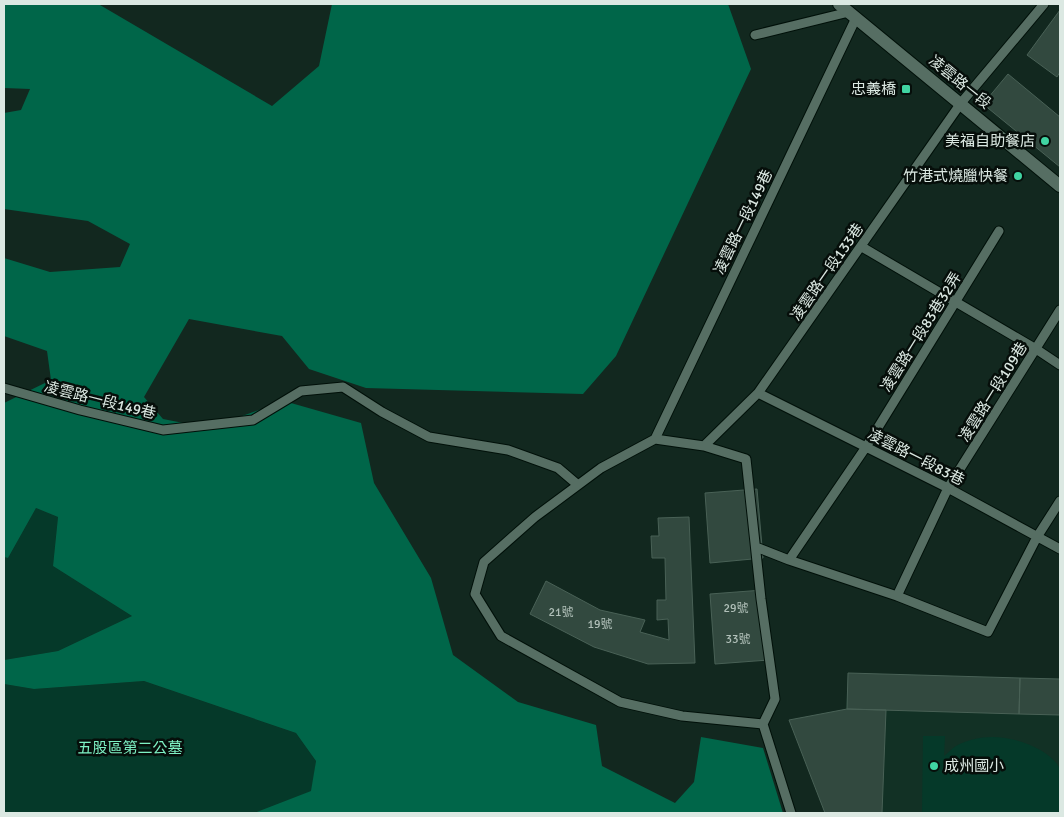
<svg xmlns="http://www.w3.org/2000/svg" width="1064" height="817" viewBox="0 0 1064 817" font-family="Signika,'Noto Sans TC',sans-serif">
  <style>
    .built { fill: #123125 }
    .green { fill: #053929 }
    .forest { fill: #006649 }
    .building { fill: #32493f; stroke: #496156 }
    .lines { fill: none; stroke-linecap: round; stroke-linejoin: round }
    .service-casing { stroke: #001009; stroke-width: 11 }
    .tertiary-casing { stroke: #001009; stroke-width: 14 }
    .service { stroke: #566e63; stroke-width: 9 }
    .tertiary { stroke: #566e63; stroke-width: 12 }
    .poi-dot { fill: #40d4a2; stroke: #060e0a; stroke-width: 2 }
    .labels { text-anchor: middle; stroke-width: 5; stroke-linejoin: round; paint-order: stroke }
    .number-label { font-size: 12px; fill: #b1c0b9 }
    .street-label { font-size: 15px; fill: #dbe8e2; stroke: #060e0a }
    .poi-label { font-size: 15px; fill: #dbe8e2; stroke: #060e0a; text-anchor: end }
    .park-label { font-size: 15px; fill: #7ef1c4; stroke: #060e0a }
  </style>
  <rect width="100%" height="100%" fill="#12281f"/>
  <path class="built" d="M848 673 1060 679V813H825L789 720 846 709Z"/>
  <path class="green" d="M36 508 58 517 53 566 132 616 58 651 4 660V557L8 558Z
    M144 681 296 733 316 761 312 791 254 813H4V684L34 689Z
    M923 736H945L944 756C948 753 952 748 956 746 983 731 1016 736 1042 751 1049 756 1057 761 1060 770 1063 779 1060 803 1060 813H922Z"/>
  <path class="forest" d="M4 4 100 5 272 106 319 66 332 4H728L751 69 616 356 583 394 366 388 309 369 282 336 189 319 144 397 163 419 209 428 284 401 361 423 374 483 431 578 453 655 518 702 596 725 602 766 675 803 694 782 701 737 763 748 783 813H254L311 791 316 761 296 733 144 681 34 689 4 684V660L58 651 132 616 53 566 58 517 36 508 8 558 4 557V403L51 380 47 351 4 336V258L50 272 120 267 130 244 88 221 4 209V113L21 110 30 89 4 88Z"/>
  <path class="building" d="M1060 10V72L1057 77 1027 55Z
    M1008 74 1060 117V167L983 104Z
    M757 489 763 558 710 563 705 493Z
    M689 517 695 663 648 664 594 647 530 614 546 581 600 610 645 620 640 632 669 640 668 619 657 620V600H666L665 558H652L651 536H659L658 518Z
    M763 590 769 660 715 664 710 594Z
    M848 673 1020 678 1019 714 847 709Z
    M1020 678 1060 679V715L1019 714Z
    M847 709 886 710 882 813H825L789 720Z"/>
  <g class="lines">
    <defs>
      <path id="service" d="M755 35 849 12
        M862 247 1036 349 1060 365
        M4 388 80 410 163 430 253 420 301 391 343 387 382 412 429 437 508 450 558 468 578 485
        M758 393 948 488 1060 549
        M655 439 704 446 746 459 761 599 775 699 763 724 682 716 620 702 501 636 475 594 484 562 535 517 601 468Z
        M655 439 856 18
        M704 446 758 393 961 103 1044 4
        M756 547 789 560 897 596 988 632 1037 537 1060 501
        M789 560 866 447 999 231
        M897 596 948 488 1060 310
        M763 724 791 813"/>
      <path id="tertiary" d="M839 4 1060 186"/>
    </defs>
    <use href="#service" class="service-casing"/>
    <use href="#tertiary" class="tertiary-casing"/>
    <use href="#service" class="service"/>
    <use href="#tertiary" class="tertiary"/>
  </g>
  <g class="poi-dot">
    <rect x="901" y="84" width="10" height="10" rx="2.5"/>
    <circle cx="1045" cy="141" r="5"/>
    <circle cx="1018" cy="176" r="5"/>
    <circle cx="934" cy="766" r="5"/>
  </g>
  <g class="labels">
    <g class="number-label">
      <text x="736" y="612">29號</text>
      <text x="561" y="616">21號</text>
      <text x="600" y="628">19號</text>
      <text x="738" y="643">33號</text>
    </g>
    <g class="street-label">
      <text transform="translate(960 82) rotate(39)" y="5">凌雲路一段</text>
      <text transform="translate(743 222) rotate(-64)" y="5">凌雲路一段149巷</text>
      <text transform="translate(827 272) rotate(-55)" y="5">凌雲路一段133巷</text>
      <text transform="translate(921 332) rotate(-58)" y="5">凌雲路一段83巷32弄</text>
      <text transform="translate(993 392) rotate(-58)" y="5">凌雲路一段109巷</text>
      <text transform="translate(100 400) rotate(14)" y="5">凌雲路一段149巷</text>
      <text transform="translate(916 457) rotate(27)" y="5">凌雲路一段83巷</text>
    </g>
    <g class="poi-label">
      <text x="896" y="94">忠義橋</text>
      <text x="1035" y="146">美福自助餐店</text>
      <text x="1008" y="181">竹港式燒臘快餐</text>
      <text x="944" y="771" text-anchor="start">成州國小</text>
    </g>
    <g class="park-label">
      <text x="130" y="753">五股區第二公墓</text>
    </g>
  </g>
  <rect width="1064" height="817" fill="none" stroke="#dbe8e2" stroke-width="10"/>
</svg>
